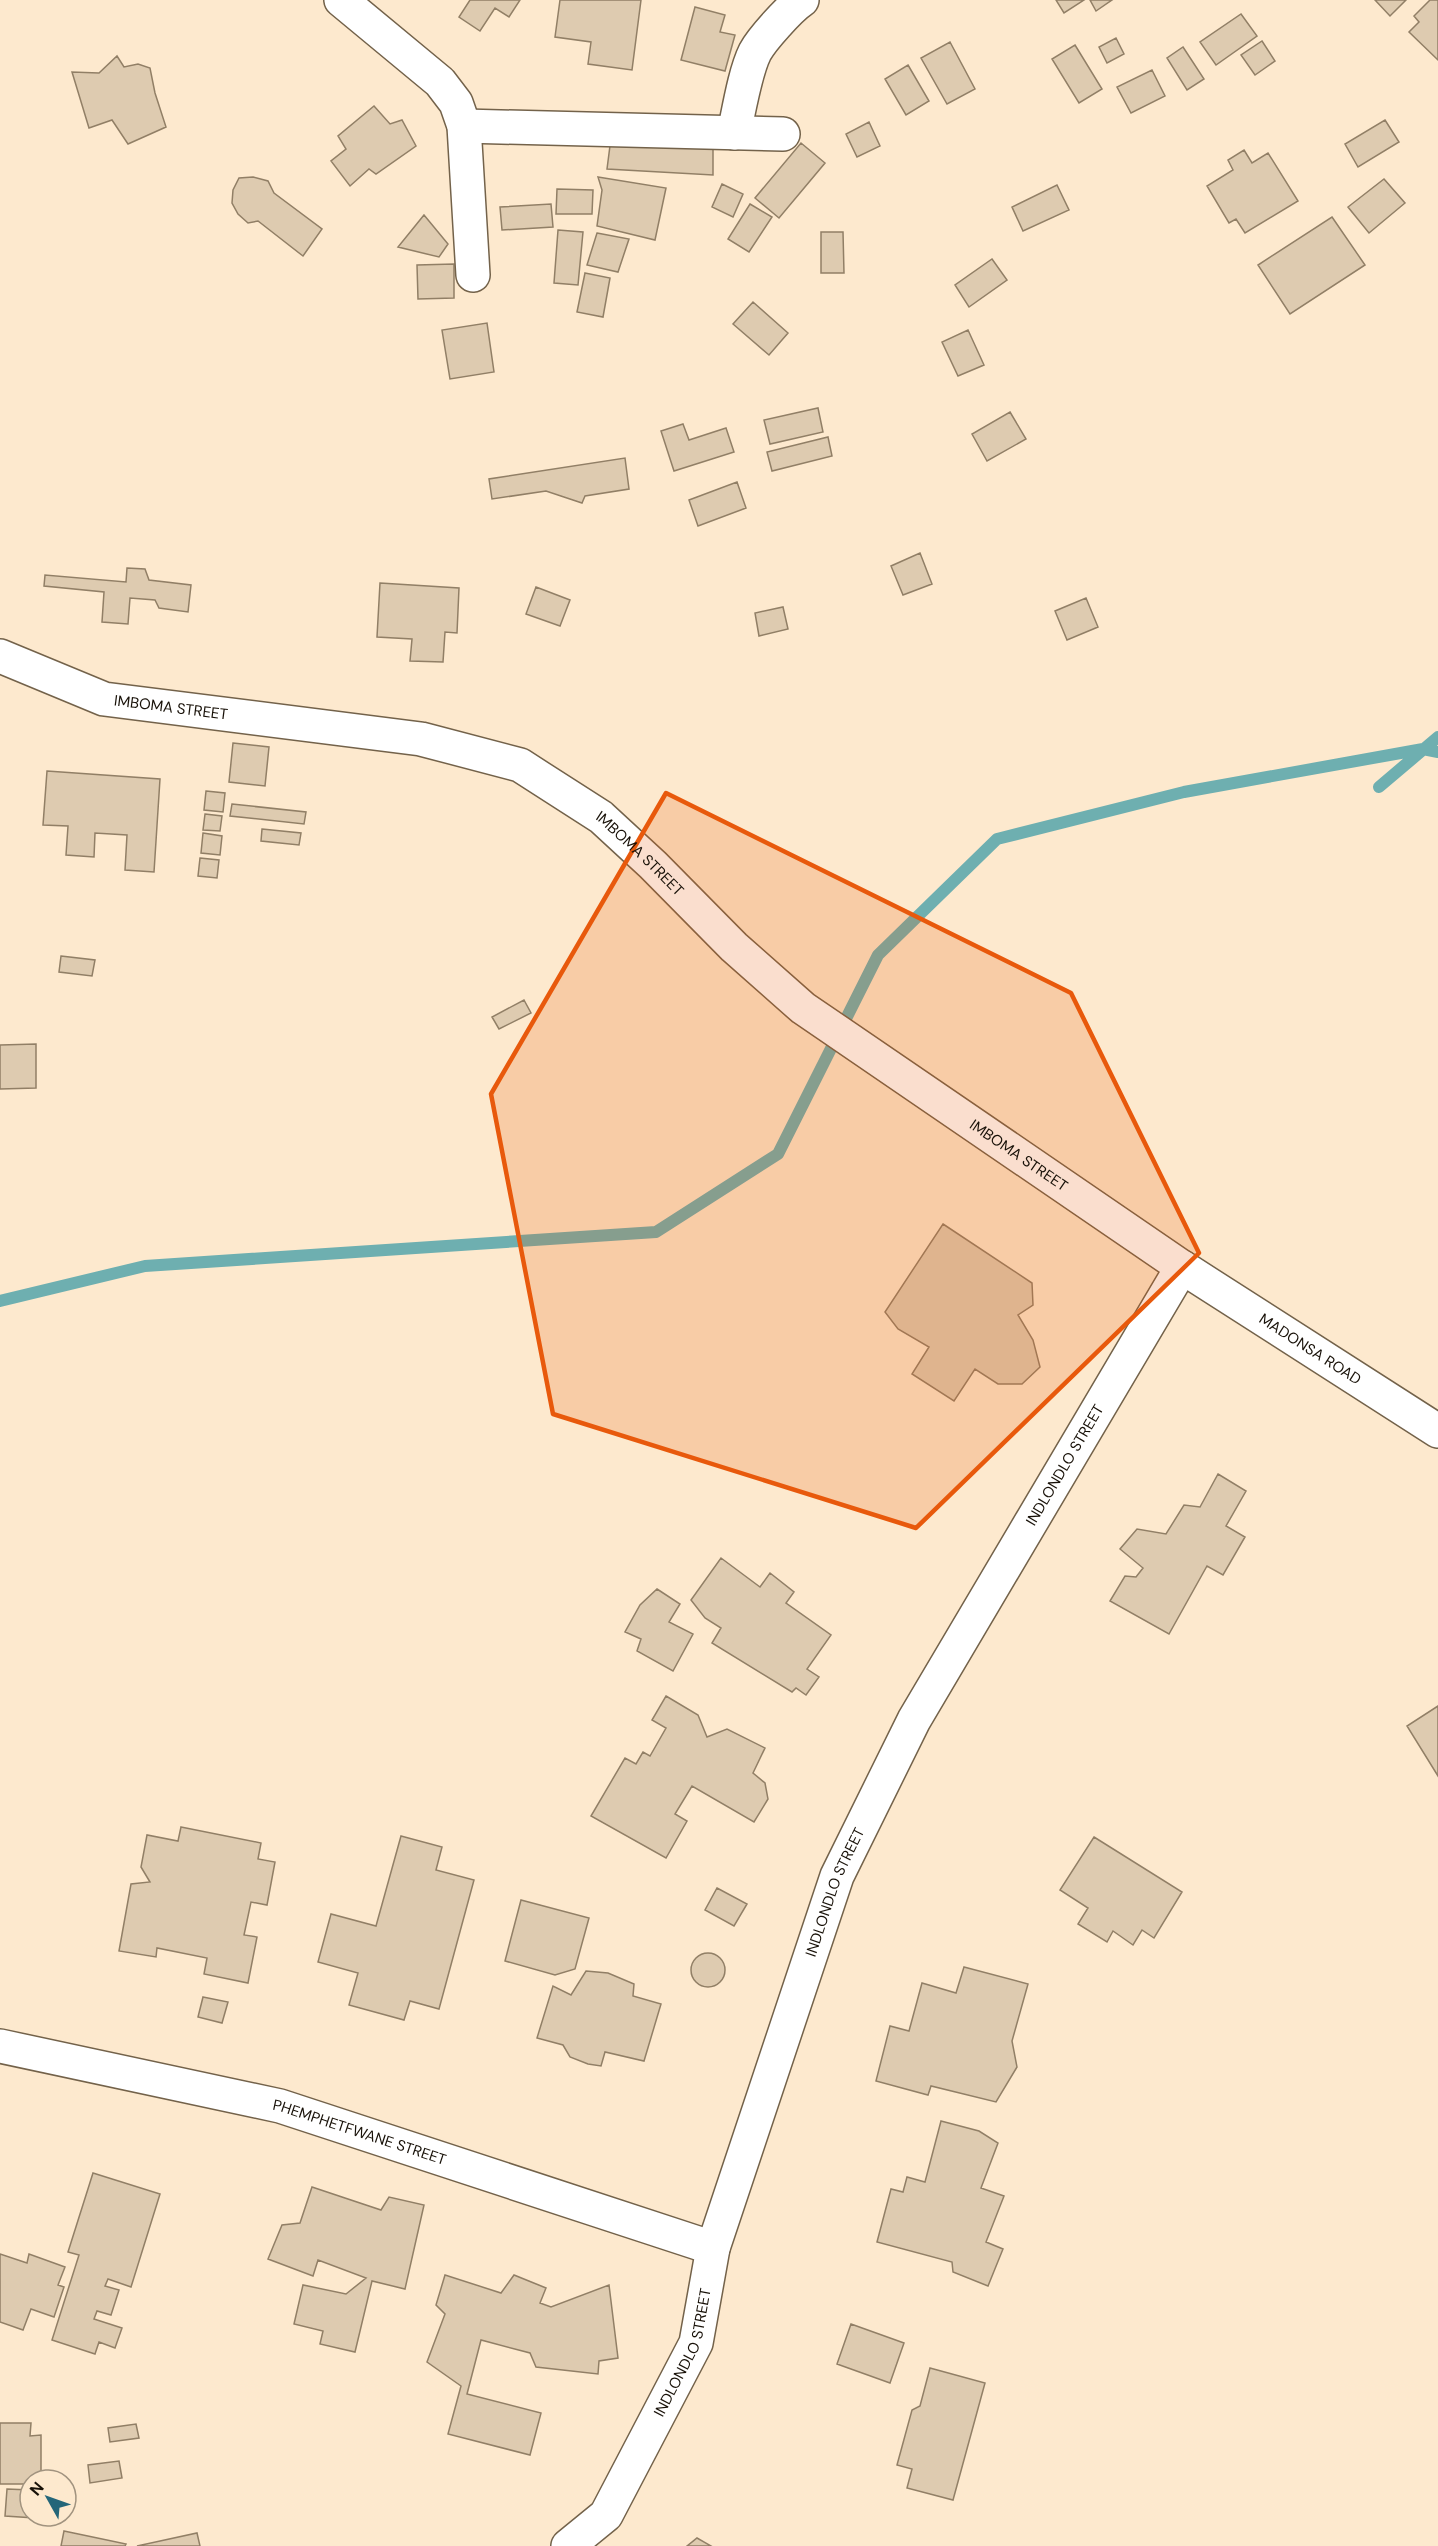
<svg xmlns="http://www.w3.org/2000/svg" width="1438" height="2546" viewBox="0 0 1438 2546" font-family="'DM Sans',sans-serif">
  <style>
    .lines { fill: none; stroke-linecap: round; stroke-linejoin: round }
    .stream { stroke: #6eafb0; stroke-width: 12 }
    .building { fill: #decbb0; stroke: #917f66; stroke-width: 1.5 }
    .minor-casing { stroke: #73624a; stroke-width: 36 }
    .minor { stroke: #fff; stroke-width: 33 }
    .marked { fill: #e8590c; fill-opacity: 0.2; stroke: #e8590c; stroke-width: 4.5; stroke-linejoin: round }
    .labels { text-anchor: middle; stroke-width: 4.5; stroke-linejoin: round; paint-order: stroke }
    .street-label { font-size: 15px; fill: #181108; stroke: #fde9ce }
  </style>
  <rect width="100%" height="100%" fill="#fde9ce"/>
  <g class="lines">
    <path class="stream" d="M1379 787 1438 737
      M0 1301 145 1266 656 1232 778 1154 878 955 997 839 1184 792 1423 749 1438 752"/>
  </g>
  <path class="building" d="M470 0H520L509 17 495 8 480 31 459 17Z
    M560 0H641L632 70 588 64 591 42 555 37Z
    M1056 0H1084L1064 13Z
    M1090 0H1112L1096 11Z
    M1375 0H1406L1390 16Z
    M1430 0H1438V60L1409 32 1419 22 1414 16Z
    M695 7 725 15 720 32 735 35 725 71 681 60Z
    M1241 14 1257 36 1216 65 1200 42Z
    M1116 38 1124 54 1107 63 1099 47Z
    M1262 41 1275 61 1255 75 1241 55Z
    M950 42 975 89 947 104 921 58Z
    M1075 45 1102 89 1079 103 1052 59Z
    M1183 47 1204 79 1187 90 1167 58Z
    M117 56 124 67 138 64 150 68 155 93 166 127 128 144 112 120 89 128 72 72 99 73Z
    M908 65 929 101 906 115 885 79Z
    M1152 70 1165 96 1131 113 1117 87Z
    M374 106 390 124 402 120 416 146 376 174 369 169 350 186 331 161 346 149 338 136Z
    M1385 120 1399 142 1358 167 1345 144Z
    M869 122 880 146 857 157 846 134Z
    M713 136V175L607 169 611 138Z
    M801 143 825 163 779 218 755 198Z
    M1244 150 1252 163 1268 153 1298 201 1245 233 1236 219 1229 223 1207 186 1233 170 1228 160Z
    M253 177 268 181 274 193 322 229 303 256 258 221 248 223 238 214 232 203 233 190 239 178Z
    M598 177 666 188 655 240 597 226 602 190Z
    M1384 179 1405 203 1369 233 1348 207Z
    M722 184 743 194 733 217 712 207Z
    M1057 185 1069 210 1023 231 1012 207Z
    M557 189 593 190 592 214H556Z
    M551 204 553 227 502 230 500 207Z
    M750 204 772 217 749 252 728 239Z
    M424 215 448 244 439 257 398 247Z
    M1332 217 1365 265 1290 314 1258 265Z
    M558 230 583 232 578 285 554 283Z
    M821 232H843L844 273H821Z
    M597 233 629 239 618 272 587 265Z
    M992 259 1007 280 969 307 955 285Z
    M454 264V298L418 299 417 265Z
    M585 273 610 278 603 317 577 312Z
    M753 302 788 333 769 355 733 324Z
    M487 323 494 372 450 379 442 330Z
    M968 330 984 365 958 376 942 342Z
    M818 408 823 432 770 444 764 420Z
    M1010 412 1026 439 987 461 972 434Z
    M683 424 689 440 726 428 734 452 674 471 661 431Z
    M828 437 832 456 772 471 767 452Z
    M625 458 629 489 585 496 582 503 546 491 492 499 489 479Z
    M737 482 746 508 698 526 689 500Z
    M920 553 932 584 903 595 891 566Z
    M127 568 145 569 149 580 191 585 188 612 159 608 155 600 130 598 128 624 102 622 104 592 44 586 45 575 126 582Z
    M380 583 459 588 457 633 445 632 443 662 410 661 412 639 377 637Z
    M536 587 570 600 560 626 526 614Z
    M1086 598 1098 627 1067 640 1055 611Z
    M783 607 788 629 759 636 755 613Z
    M233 743 269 747 265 786 229 782Z
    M47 771 160 779 154 872 125 870 127 835 95 833 94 857 66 855 68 826 43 825Z
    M206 791 225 793 223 812 204 810Z
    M232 804 306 812 304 824 230 816Z
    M205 814 222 816 220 831 203 830Z
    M262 829 301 833 299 845 261 841Z
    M203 833 222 836 220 855 201 853Z
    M200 858 219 860 217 878 198 876Z
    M61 956 95 960 92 976 59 972Z
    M524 1000 531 1013 499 1029 492 1017Z
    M36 1044V1088L0 1089V1045Z
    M943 1224 1032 1283 1033 1305 1018 1315 1033 1340 1040 1367 1022 1384H998L975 1369 954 1401 912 1374 929 1347 898 1329 885 1312Z
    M1218 1474 1246 1491 1226 1526 1245 1537 1223 1575 1207 1566 1169 1634 1110 1601 1125 1576 1136 1577 1143 1568 1120 1549 1137 1529 1166 1534 1184 1505 1200 1507Z
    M721 1558 760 1587 770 1573 794 1592 786 1603 831 1635 807 1669 819 1677 806 1695 796 1688 792 1692 712 1643 721 1628 705 1618 691 1600Z
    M657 1589 680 1604 669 1622 693 1634 673 1671 637 1651 641 1639 625 1632 640 1605Z
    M666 1696 698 1715 707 1737 727 1729 765 1748 753 1773 765 1783 768 1799 754 1822 692 1786 675 1814 687 1821 666 1858 591 1816 625 1758 636 1764 643 1752 650 1756 666 1728 652 1720Z
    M1438 1706V1776L1407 1726Z
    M181 1827 261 1843 258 1859 275 1862 267 1905 251 1902 244 1935 257 1937 248 1983 204 1974 207 1958 157 1948 156 1957 119 1951 131 1884 150 1882 141 1867 147 1835 178 1841Z
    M401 1836 442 1847 436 1870 474 1880 439 2009 410 2001 404 2020 349 2005 358 1973 318 1962 331 1914 376 1926Z
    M1094 1837 1182 1892 1154 1938 1142 1930 1133 1945 1113 1931 1107 1942 1078 1924 1088 1908 1060 1890Z
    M717 1888 747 1904 734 1926 705 1910Z
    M521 1900 589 1918 575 1969 555 1975 505 1961Z
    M691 1970a17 17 0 1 1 34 0a17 17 0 1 1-34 0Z
    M964 1967 1028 1984 1012 2041 1017 2067 996 2102 931 2086 928 2095 876 2081 890 2026 909 2031 922 1983 956 1993Z
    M586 1971 608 1973 634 1984 633 1996 661 2004 644 2061 605 2052 601 2066 588 2064 570 2057 563 2045 537 2038 553 1986 571 1995Z
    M203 1997 228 2002 222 2023 198 2017Z
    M941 2121 979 2131 998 2143 981 2188 1004 2196 986 2242 1003 2249 988 2286 953 2272 952 2262 877 2242 891 2189 903 2192 907 2177 925 2182Z
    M93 2173 160 2194 131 2287 108 2279 105 2286 119 2290 111 2315 97 2311 94 2319 122 2328 115 2348 99 2342 95 2354 52 2340 79 2255 68 2252Z
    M312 2187 381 2210 389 2197 424 2205 405 2289 372 2281 355 2352 320 2344 323 2331 294 2324 303 2285 346 2294 366 2278 318 2260 313 2276 268 2259 282 2225 300 2223Z
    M0 2254 27 2263 29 2254 65 2267 58 2285 64 2287 54 2317 31 2309 23 2330 0 2322Z
    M445 2275 501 2293 514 2275 546 2288 540 2303 551 2307 609 2285 618 2358 599 2361 598 2374 536 2367 530 2353 481 2340 467 2394 541 2413 530 2455 448 2434 461 2386 427 2362 445 2314 436 2305Z
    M851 2324 904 2343 890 2383 837 2364Z
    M930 2368 985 2383 953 2500 907 2488 912 2469 897 2465 912 2410 920 2406Z
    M0 2423H31L30 2436 41 2435V2480H30V2484H0Z
    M136 2424 139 2438 110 2442 108 2428Z
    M119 2461 122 2478 90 2483 88 2465Z
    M7 2489 30 2490V2516L35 2518 5 2516Z
    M64 2531 126 2544 125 2546H61Z
    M197 2533 200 2546H137Z
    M697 2538 711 2546H687Z"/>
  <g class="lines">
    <defs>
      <g id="minor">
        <path d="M341 0 440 82 456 103 464 126 473 275"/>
        <path d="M464 126 783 134"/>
        <path d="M734 133C739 110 745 72 755 52 762 39 790 8 802 0"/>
        <path id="s1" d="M0 656 104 699 421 739 520 765 601 817 653 865 734 947 803 1008 1182 1267 1438 1431"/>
        <path id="s2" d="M0 2046 280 2106 713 2248"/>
        <path id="s3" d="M568 2546 606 2515 696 2343 713 2248 837 1876 914 1720 1182 1267"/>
      </g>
    </defs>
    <use href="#minor" class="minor-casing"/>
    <use href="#minor" class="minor"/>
  </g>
  <path class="marked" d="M666 793 1071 993 1199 1253 916 1528 553 1414 491 1094Z"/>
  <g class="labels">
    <g class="street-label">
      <text dy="5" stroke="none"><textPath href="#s1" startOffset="180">IMBOMA STREET</textPath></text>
      <text dy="5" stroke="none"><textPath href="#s1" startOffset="684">IMBOMA STREET</textPath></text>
      <text dy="5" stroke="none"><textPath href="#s1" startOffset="1170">IMBOMA STREET</textPath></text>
      <text dy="5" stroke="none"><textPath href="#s1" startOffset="1520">MADONSA ROAD</textPath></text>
      <text dy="5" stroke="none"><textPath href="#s3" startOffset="1202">INDLONDLO STREET</textPath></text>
      <text dy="5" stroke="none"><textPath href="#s3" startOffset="716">INDLONDLO STREET</textPath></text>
      <text dy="5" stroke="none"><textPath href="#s2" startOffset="370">PHEMPHETFWANE STREET</textPath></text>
      <text dy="5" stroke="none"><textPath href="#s3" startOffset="230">INDLONDLO STREET</textPath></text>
    </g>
  </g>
  <g transform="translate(48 2498) rotate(310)"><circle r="28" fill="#fde9ce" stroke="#a1937f" stroke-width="1.5"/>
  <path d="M0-4.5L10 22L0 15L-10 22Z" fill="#246679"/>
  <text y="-9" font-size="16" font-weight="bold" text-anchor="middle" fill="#181108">N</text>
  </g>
</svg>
